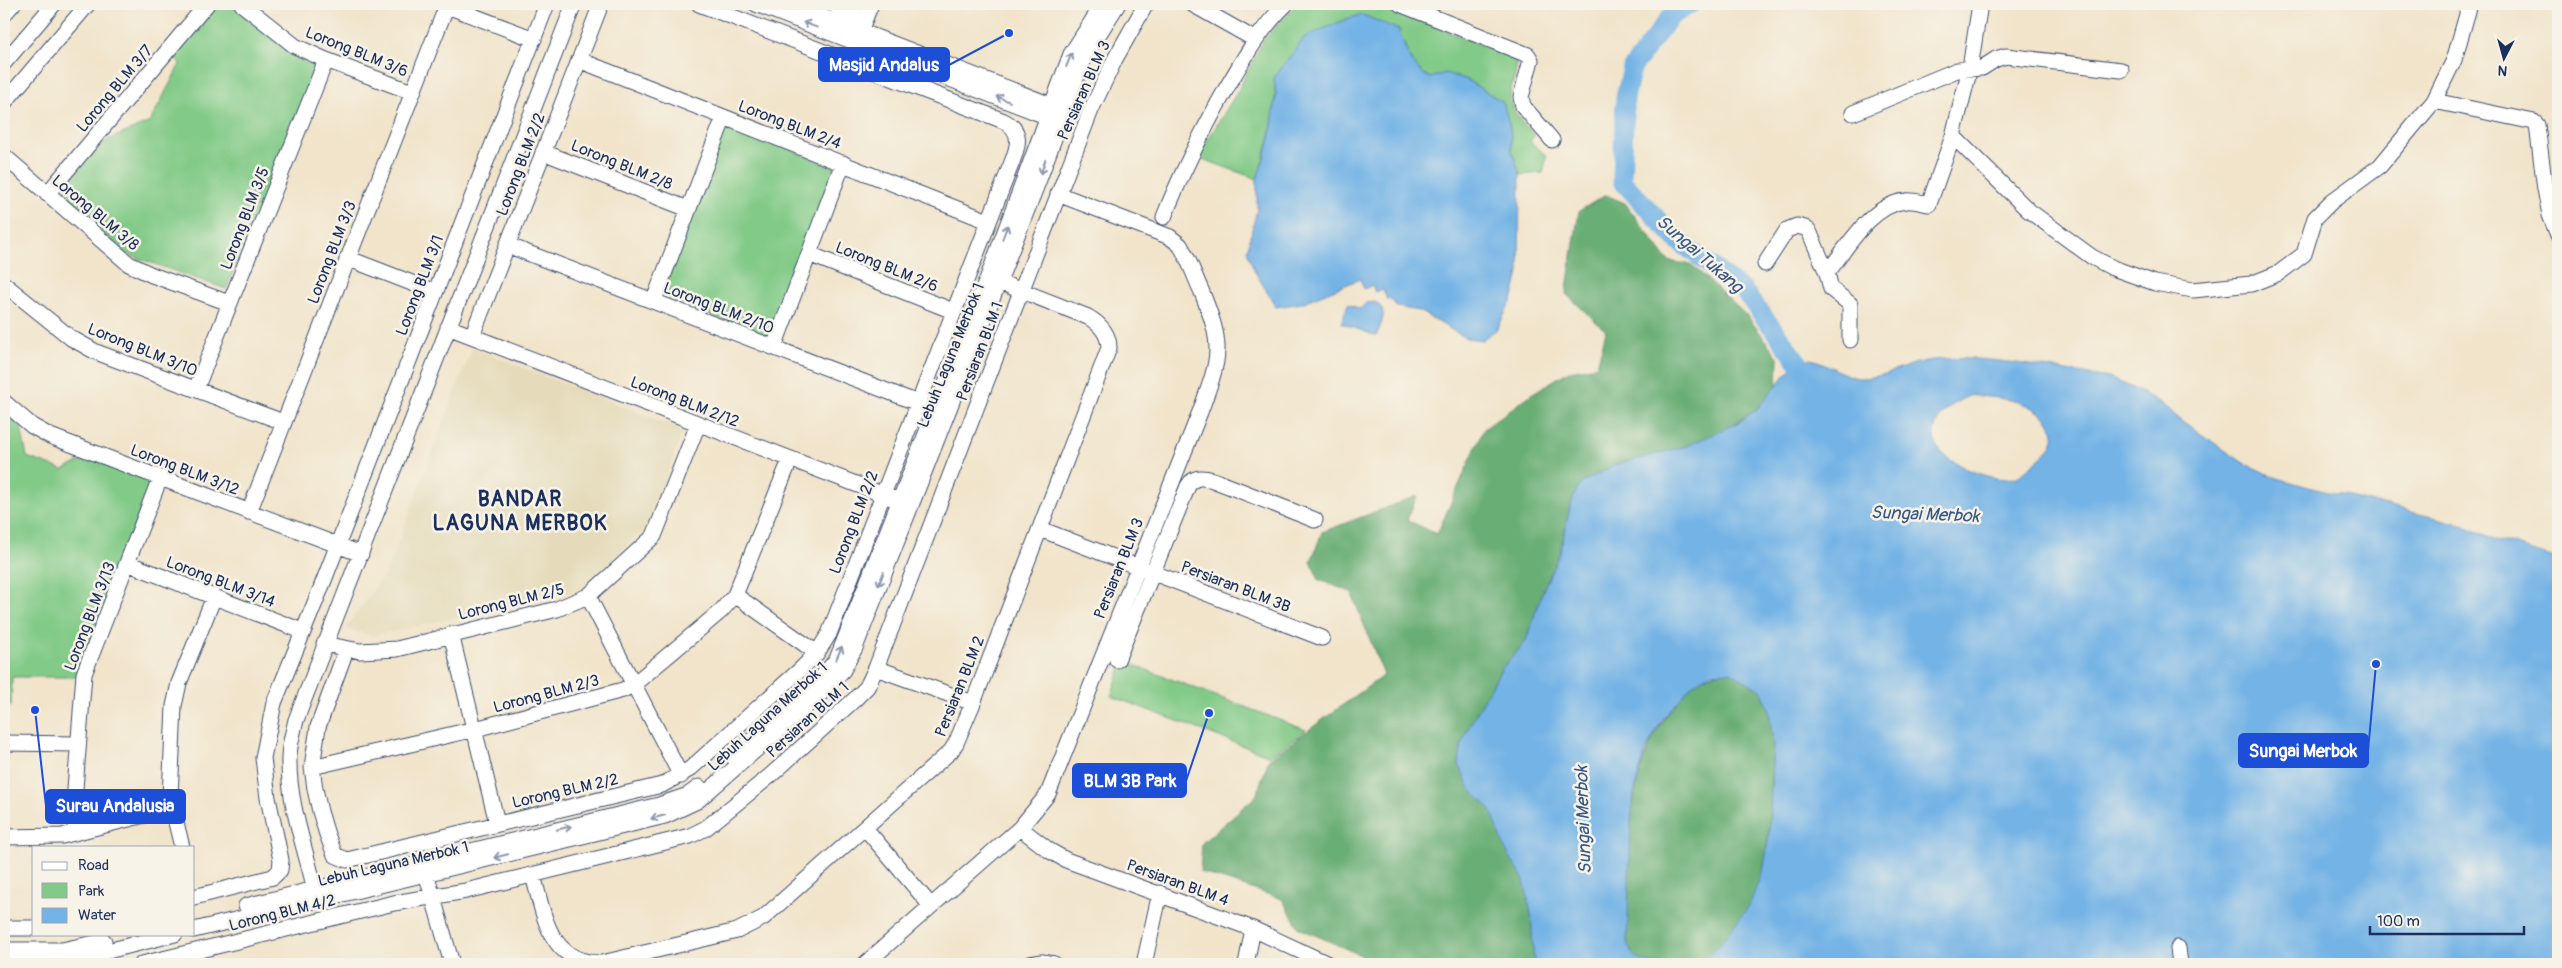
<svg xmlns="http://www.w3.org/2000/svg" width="2562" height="968" viewBox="0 0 2562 968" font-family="Pangolin,sans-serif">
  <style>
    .built { fill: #e5dbba }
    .green { fill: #82ca87; stroke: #4e7c72 }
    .forest { fill: #69ae74; stroke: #426e69 }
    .water { fill: #73b3e6; stroke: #4771a2; fill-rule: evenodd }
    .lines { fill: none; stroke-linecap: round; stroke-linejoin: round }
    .river { stroke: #73b3e6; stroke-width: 19 }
    .minor-casing { stroke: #3b4a6e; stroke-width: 17 }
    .minor { stroke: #fff; stroke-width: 15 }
    .oneway { stroke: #8d97ae }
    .labels { text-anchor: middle; stroke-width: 5; stroke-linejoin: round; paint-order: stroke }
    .street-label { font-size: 16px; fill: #1b2f5e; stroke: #f7f3e8 }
    .water-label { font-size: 18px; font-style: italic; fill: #355787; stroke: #f7f3e8 }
    .district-label { font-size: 21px; font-weight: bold; letter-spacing: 1px; fill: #1b2f5e; stroke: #f7f3e8 }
    .leader { fill: none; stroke: #1d4ed8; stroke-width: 2 }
    .callout-dot { fill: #1d4ed8; stroke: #f7f3e8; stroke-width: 2 }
    .callout { fill: #1d4ed8; stroke: #1d4ed8; stroke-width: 2 }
    .callout-label { font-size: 18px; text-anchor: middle; font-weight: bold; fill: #fff }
  </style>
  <rect width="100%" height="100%" fill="#f7f3e8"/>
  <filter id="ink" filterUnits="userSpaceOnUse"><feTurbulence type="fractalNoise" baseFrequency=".02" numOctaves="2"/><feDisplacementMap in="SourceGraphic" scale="10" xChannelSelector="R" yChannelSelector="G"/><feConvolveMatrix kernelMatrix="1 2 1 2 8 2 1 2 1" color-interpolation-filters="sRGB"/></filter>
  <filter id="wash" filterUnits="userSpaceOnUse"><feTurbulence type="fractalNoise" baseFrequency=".0096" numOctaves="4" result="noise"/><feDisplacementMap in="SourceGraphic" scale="20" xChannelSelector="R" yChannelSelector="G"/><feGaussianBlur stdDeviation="1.12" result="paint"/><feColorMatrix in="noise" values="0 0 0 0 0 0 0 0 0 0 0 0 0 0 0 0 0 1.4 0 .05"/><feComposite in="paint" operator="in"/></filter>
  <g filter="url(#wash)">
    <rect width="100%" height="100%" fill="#f1e4ca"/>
    <path class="built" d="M472 348 684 430 647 528 583 589 372 636 345 628 387 572Z"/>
    <path class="green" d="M218 4H231L270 38 318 63 226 289 126 254 64 198 67 182 103 142 150 122 180 64 172 55Z
      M1297 4H1378L1515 58C1518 70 1514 77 1511 89 1506 109 1523 122 1535 135L1530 141 1547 156 1543 173 1520 175 1512 151 1510 127 1476 86 1465 79 1445 73 1430 78C1412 68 1405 49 1399 30H1324L1305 37 1274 78C1278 113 1268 146 1257 179L1197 157 1236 94 1264 39Z
      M725 124 837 168 772 339 661 296Z
      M4 413 21 427 27 457 63 470 87 458 152 481 76 677H12L11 706H4Z
      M1123 661 1306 730 1270 756 1111 696Z"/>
    <path class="forest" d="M1606 195 1625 203 1668 261 1692 265 1749 318 1778 357 1777 388 1756 410 1723 431 1687 446 1614 465 1582 483 1570 507 1560 552 1544 588 1525 643 1502 668 1467 730 1461 748 1459 764 1469 787 1491 810 1513 862 1524 880 1531 913 1534 964H1381L1299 928 1282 899 1200 872 1202 843 1256 796 1269 759 1384 675 1351 592 1319 580 1311 562 1322 532 1417 496 1407 520 1437 534 1484 429 1533 393 1569 371 1597 366 1606 331 1566 294 1579 211Z
      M1730 672C1740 677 1756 683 1762 692 1777 717 1773 753 1771 781 1770 809 1770 837 1764 865 1759 893 1732 946 1704 958 1692 964 1672 965 1659 964 1642 962 1633 959 1627 943 1630 859 1619 770 1677 702 1695 681 1701 673 1730 672Z"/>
    <path class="water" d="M1363 15 1399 30C1405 49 1412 68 1430 78L1445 73 1465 79 1503 102 1510 127 1512 151 1520 175 1519 273 1513 298 1497 329 1483 340 1466 338 1419 311 1397 307 1391 299 1387 300 1383 289 1375 292 1372 285 1364 289 1360 279 1301 303 1276 307 1254 270 1247 251 1257 209V179L1270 140 1276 94 1274 78 1305 37 1349 18Z
      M1374 302C1390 309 1381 324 1376 336L1341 323 1348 304 1360 309 1366 303Z
      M1810 359C1828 362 1841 376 1859 378 1882 379 1904 365 1926 361 1980 352 2054 370 2109 378L2131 387 2159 402 2182 421 2242 462 2274 477 2312 488 2465 525 2496 540 2558 559V964H1673L1703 959 1716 949 1749 906 1764 867 1769 834 1773 745 1769 708 1761 690 1730 672 1710 673 1692 685 1662 720 1645 752 1634 792 1631 824 1627 943C1634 962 1642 961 1660 964H1534L1531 913 1524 880 1505 849 1491 810 1469 788 1459 764 1461 748 1467 730 1502 668 1525 643 1544 588 1560 552 1570 507 1576 491 1583 482 1614 465 1687 446 1737 423 1756 410 1787 373 1799 363ZM1972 395C1999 399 2035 398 2051 425 2053 429 2055 434 2054 439 2051 452 2035 462 2026 470 2023 472 2020 476 2017 477 1997 485 1949 465 1938 448 1923 424 1952 401 1972 395Z"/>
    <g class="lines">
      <path class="river" d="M1691 4 1670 17 1632 68 1625 98 1622 181 1677 240 1744 291 1799 363 1808 385"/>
    </g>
  </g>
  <g filter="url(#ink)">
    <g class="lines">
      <defs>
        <path id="minor" d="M242 4 295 46 326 60 412 92
          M442 4 534 39
          M756 4 1056 120
          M790 4 1061 109
          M833 4 864 20
          M1192 4 1256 40
          M1400 4 1528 55 1531 60 1521 97 1523 106 1552 140
          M4 14 13 4
          M856 41 871 4
          M579 60 988 221
          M4 63 54 4
          M2434 101 2534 122 2537 125 2545 189 2550 215 2558 235
          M4 103 88 4
          M1853 113 1957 70 1982 68 1996 59 2006 56 2121 70
          M1953 136 2028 210 2092 257 2113 268 2155 283 2193 290 2251 284 2279 273 2304 254 2315 218 2332 201 2380 166 2434 101 2454 60 2470 4
          M543 152 688 209
          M4 156 129 264 152 275 229 303
          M47 194 207 4
          M1164 217C1182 171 1202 132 1226 89 1244 58 1261 28 1286 4
          M507 245 918 403
          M809 254 953 311
          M347 258 435 292
          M1765 264 1787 230 1797 226 1805 228 1809 231 1827 273 1831 289 1850 304V340
          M1827 273C1847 248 1871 204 1906 201 1913 200 1922 203 1929 204L1953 136 1970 68 1980 4
          M4 284 71 338 96 352 283 422
          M654 300 724 117
          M448 327 892 498
          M472 336 601 4
          M774 347 843 163
          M196 389 326 60
          M4 402 32 426 50 436 361 554
          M249 512 447 5
          M1040 529 1322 638
          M127 563 302 631
          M735 595 817 653
          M588 596 681 776
          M451 634 497 823
          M324 644 360 651 397 649 557 609 588 596 654 536 698 424
          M346 650 318 727 312 767 475 729 623 690 634 684 721 611 735 595 790 460
          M1117 660 1188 486C1194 476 1202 477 1213 480L1315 520
          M876 668 973 703
          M4 743 78 744
          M733 757 820 679 837 659 988 277 1071 54 1103 4
          M312 767C315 797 323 827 335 855L347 860 662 785 690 769 801 669 817 653 829 634 1007 175C1014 156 1028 133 1004 121L699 4
          M865 828 931 906
          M1020 828 1050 851 1066 860 1253 929 1328 964
          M75 833V789L84 674 160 478
          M4 837 62 836 172 808
          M182 847 170 798 174 706 179 683 214 597
          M424 866 452 964
          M533 875C544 915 549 964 602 963L737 931 763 918 951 751 956 743 973 703 1109 348C1109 333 1100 324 1088 317L989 278
          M194 897 273 877 280 870 281 860 268 798 263 758 274 703 321 588 547 4
          M317 898C307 853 288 805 289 758 289 745 293 733 296 720L574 4
          M246 906 659 805 688 795 699 787
          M4 928H34
          M194 930 665 816 697 801 827 688 843 670 855 648 1038 182 1080 68 1088 51 1118 4
          M2178 948 2180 964
          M4 950H62L104 941
          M4 961 76 959 175 934
          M142 964 394 903 466 891 690 836 706 828 771 775 854 700 867 687 876 668 1091 110 1115 59 1146 4
          M865 964 1020 828 1048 794 1200 412C1221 355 1224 347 1201 290 1194 275 1189 259 1180 245L1170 237 1058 194
          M1030 964 1042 962 1054 964
          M1144 964 1160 893
          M1246 964 1253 929"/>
      </defs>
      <use href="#minor" class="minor-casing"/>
      <use href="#minor" class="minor"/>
    </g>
    <defs><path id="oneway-shaft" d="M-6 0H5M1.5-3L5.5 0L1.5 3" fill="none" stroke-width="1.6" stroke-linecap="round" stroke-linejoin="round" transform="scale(1.25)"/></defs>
    <g class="oneway">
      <use href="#oneway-shaft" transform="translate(810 25) rotate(-159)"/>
      <use href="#oneway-shaft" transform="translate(1069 60) rotate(-68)"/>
      <use href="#oneway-shaft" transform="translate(1003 99) rotate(-158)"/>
      <use href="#oneway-shaft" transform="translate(1043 167) rotate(108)"/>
      <use href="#oneway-shaft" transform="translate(1005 232) rotate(-69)"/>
      <use href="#oneway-shaft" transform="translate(881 579) rotate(111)"/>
      <use href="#oneway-shaft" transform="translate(839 653) rotate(-66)"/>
      <use href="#oneway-shaft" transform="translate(658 817) rotate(166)"/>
      <use href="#oneway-shaft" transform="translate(564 828) rotate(-14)"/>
      <use href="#oneway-shaft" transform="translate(501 856) rotate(166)"/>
    </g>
  </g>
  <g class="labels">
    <g class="street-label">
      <text transform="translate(357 51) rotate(22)" y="6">Lorong BLM 3/6</text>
      <text transform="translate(114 88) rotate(-50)" y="6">Lorong BLM 3/7</text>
      <text transform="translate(1083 90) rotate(-66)" y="6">Persiaran BLM 3</text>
      <text transform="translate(790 124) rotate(21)" y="6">Lorong BLM 2/4</text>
      <text transform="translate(520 164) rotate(-69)" y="6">Lorong BLM 2/2</text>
      <text transform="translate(622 164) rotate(22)" y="6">Lorong BLM 2/8</text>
      <text transform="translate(96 212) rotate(40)" y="6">Lorong BLM 3/8</text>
      <text transform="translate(244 218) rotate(-69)" y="6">Lorong BLM 3/5</text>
      <text transform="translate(331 252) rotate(-69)" y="6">Lorong BLM 3/3</text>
      <text transform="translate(887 266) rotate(22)" y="6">Lorong BLM 2/6</text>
      <text transform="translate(419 285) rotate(-69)" y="6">Lorong BLM 3/1</text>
      <text transform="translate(719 307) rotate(21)" y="6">Lorong BLM 2/10</text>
      <text transform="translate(143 349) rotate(22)" y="6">Lorong BLM 3/10</text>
      <text transform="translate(979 351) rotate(-69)" y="6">Persiaran BLM 1</text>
      <text transform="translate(950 355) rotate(-68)" y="6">Lebuh Laguna Merbok 1</text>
      <text transform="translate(685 401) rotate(21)" y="6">Lorong BLM 2/12</text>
      <text transform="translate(185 469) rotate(21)" y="6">Lorong BLM 3/12</text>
      <text transform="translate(853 522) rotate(-69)" y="6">Lorong BLM 2/2</text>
      <text transform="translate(1118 568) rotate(-68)" y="6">Persiaran BLM 3</text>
      <text transform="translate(221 581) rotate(21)" y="6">Lorong BLM 3/14</text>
      <text transform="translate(1236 586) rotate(21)" y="6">Persiaran BLM 3B</text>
      <text transform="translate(511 601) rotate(-14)" y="6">Lorong BLM 2/5</text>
      <text transform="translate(89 616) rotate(-69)" y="6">Lorong BLM 3/13</text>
      <text transform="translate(959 686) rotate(-68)" y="6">Persiaran BLM 2</text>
      <text transform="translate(546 693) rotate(-15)" y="6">Lorong BLM 2/3</text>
      <text transform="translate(767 716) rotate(-42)" y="6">Lebuh Laguna Merbok 1</text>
      <text transform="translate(807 719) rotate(-42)" y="6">Persiaran BLM 1</text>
      <text transform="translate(565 790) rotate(-13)" y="6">Lorong BLM 2/2</text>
      <text transform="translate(393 863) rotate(-13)" y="6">Lebuh Laguna Merbok 1</text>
      <text transform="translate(1178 882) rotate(20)" y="6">Persiaran BLM 4</text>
      <text transform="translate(282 912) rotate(-14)" y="6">Lorong BLM 4/2</text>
    </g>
    <g class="water-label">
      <text transform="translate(1700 254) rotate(41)" y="6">Sungai Tukang</text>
      <text transform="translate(1925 514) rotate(2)" y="6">Sungai Merbok</text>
      <text transform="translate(1583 820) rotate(-92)" y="6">Sungai Merbok</text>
    </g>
    <g class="district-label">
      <text x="520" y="506">BANDAR<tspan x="520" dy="24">LAGUNA MERBOK</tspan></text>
    </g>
  </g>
  <path class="leader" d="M1009 33L949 65M2376 664L2368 751M1209 713L1186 781M35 710L46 806"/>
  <g class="callout-dot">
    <circle cx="1009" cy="33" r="5"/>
    <circle cx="2376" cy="664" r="5"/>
    <circle cx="1209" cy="713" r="5"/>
    <circle cx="35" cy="710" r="5"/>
  </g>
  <g class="callout">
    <rect x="819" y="48" width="130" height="33" rx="5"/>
    <rect x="2239" y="734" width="129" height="33" rx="5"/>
    <rect x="1073" y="764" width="113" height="33" rx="5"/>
    <rect x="46" y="790" width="139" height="33" rx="5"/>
  </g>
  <g class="callout-label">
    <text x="884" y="71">Masjid Andalus</text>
    <text x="2303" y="757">Sungai Merbok</text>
    <text x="1130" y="787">BLM 3B Park</text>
    <text x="115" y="812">Surau Andalusia</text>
  </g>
  <rect width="2562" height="968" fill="none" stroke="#f7f3e8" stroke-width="20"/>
  <rect x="32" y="846" width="162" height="90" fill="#f7f3e8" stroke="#9fa5b1"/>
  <rect x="42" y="862" width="25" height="8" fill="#ffffff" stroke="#9fa5b1"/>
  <text x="78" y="870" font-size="15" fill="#1b2f5e">Road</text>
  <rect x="42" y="883" width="25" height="15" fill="#82ca87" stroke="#9fa5b1"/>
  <text x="78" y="896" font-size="15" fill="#1b2f5e">Park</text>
  <rect x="42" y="908" width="25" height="15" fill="#73b3e6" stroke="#9fa5b1"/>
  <text x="78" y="920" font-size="15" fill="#1b2f5e">Water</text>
  <g transform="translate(2504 58) rotate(186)" stroke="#f7f3e8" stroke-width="4" paint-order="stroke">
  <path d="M0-4L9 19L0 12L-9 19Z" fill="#1b2f5e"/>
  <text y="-8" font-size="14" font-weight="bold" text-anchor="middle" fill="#1b2f5e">N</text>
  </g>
  <path d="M2370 926v8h154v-8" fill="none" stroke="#1b2f5e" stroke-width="2.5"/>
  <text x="2377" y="926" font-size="15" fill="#1b2f5e" stroke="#f7f3e8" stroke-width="4" paint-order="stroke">100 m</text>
</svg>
